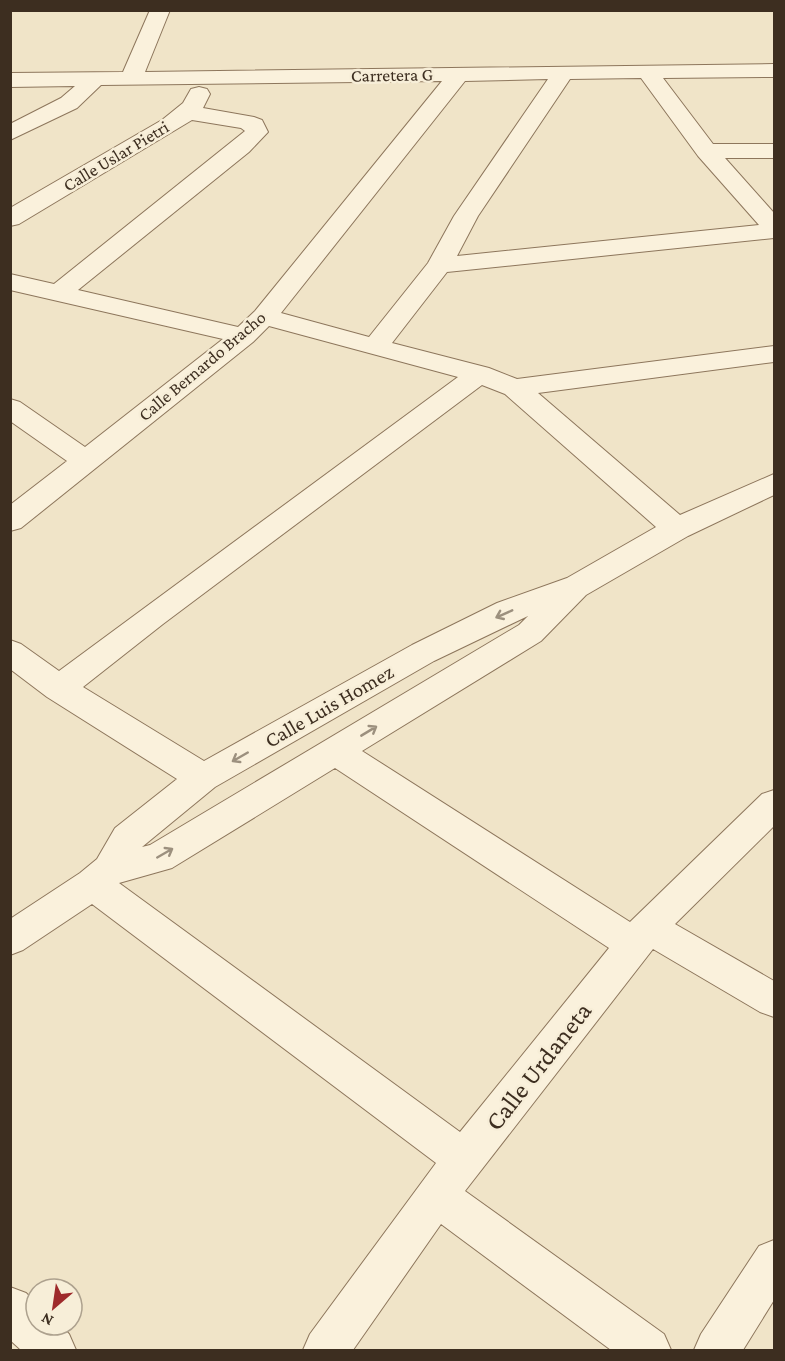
<svg xmlns="http://www.w3.org/2000/svg" width="785" height="1361" viewBox="0 0 785 1361" font-family="'Crimson Pro',serif">
  <style>
    .lines { fill: none; stroke-linecap: round; stroke-linejoin: round }
    .minor-casing { stroke: #8d765c; stroke-width: 2 }
    .minor { fill: #faf1dc; fill-rule: evenodd }
    .oneway { stroke: #9c907e }
    .labels { text-anchor: middle; stroke-width: 5; stroke-linejoin: round; paint-order: stroke }
    .far-street-label { font-size: 18px; fill: #3d2e20; stroke: #f7eed8 }
    .street-label { font-size: 21px; fill: #3d2e20; stroke: #f7eed8 }
    .near-street-label { font-size: 26px; fill: #3d2e20; stroke: #f7eed8 }
  </style>
  <rect width="100%" height="100%" fill="#f0e4c8"/>
  <g class="lines">
    <defs>
      <path id="minor" d="M150 10H170L145 72 774 64V77L663 78 713 144H774V158H725L774 213V238L447 272 392 343 489 368 517 379 774 346V362L538 393 680 515 774 474V495L688 536 586 595 541 641 362 751 630 922 762 794 774 790V826L675 924 774 981V1017L760 1012 653 949 465 1191 664 1334 671 1350H611L441 1224 353 1350H303L310 1334 436 1163 92 904 23 950 10 955V919L80 873 97 859 115 828 177 779 47 697 10 669V640L21 644 59 671 458 377 269 326 253 342 21 528 10 531V505L67 461 10 421V399L20 402 85 447 223 339 10 290V274L54 284 245 131 241 128 192 120 19 224 10 226V208L162 120 183 103 191 89 199 87 207 89 210 94 203 108 254 117 262 120 268 132 249 152 78 290 238 327 255 311 442 81 101 85 77 108 10 140V124L61 98 75 86 10 87V73L123 72ZM641 78 698 156 759 225 457 256 478 216 570 79ZM548 79 454 216 428 263 369 337 281 313 465 81ZM482 385 505 394 656 527 567 578 497 603 412 645 204 761 83 687 163 624ZM528 616 519 625 150 845 142 847 215 787 434 661ZM335 768 609 948 460 1132 119 883 172 868Z
        M774 1240V1300L743 1350H694L701 1334 759 1246Z
        M10 1287 26 1293 36 1303V1325H60L69 1334 76 1350H21L10 1340Z"/>
    </defs>
    <use href="#minor" class="minor-casing"/>
    <use href="#minor" class="minor"/>
  </g>
  <defs><path id="oneway-shaft" d="M-6 0H5M1.5-3L5.5 0L1.5 3" fill="none" stroke-width="1.6" stroke-linecap="round" stroke-linejoin="round" transform="scale(1.5)"/></defs>
  <g class="oneway">
    <use href="#oneway-shaft" transform="translate(504 614) rotate(156)"/>
    <use href="#oneway-shaft" transform="translate(369 731) rotate(-31)"/>
    <use href="#oneway-shaft" transform="translate(240 757) rotate(150)"/>
    <use href="#oneway-shaft" transform="translate(165 853) rotate(-30)"/>
  </g>
  <g class="labels">
    <g class="far-street-label">
      <text transform="translate(392 75) rotate(-1)" y="6">Carretera G</text>
      <text transform="translate(116 156) rotate(-31)" y="6">Calle Uslar Pietri</text>
      <text transform="translate(202 366) rotate(-40)" y="6">Calle Bernardo Bracho</text>
    </g>
    <g class="street-label">
      <text transform="translate(329 706) rotate(-30)" y="7">Calle Luis Homez</text>
    </g>
    <g class="near-street-label">
      <text transform="translate(538 1066) rotate(-52)" y="9">Calle Urdaneta</text>
    </g>
  </g>
  <rect width="785" height="1361" fill="none" stroke="#3d2e20" stroke-width="24"/>
  <g transform="translate(54 1307) rotate(209)"><circle r="28" fill="#f7eed8" stroke="#ada18e" stroke-width="1.5"/>
  <path d="M0-4.5L10 22L0 15L-10 22Z" fill="#9e2a2b"/>
  <text y="-9" font-size="16" font-weight="bold" text-anchor="middle" fill="#3d2e20">N</text>
  </g>
</svg>
